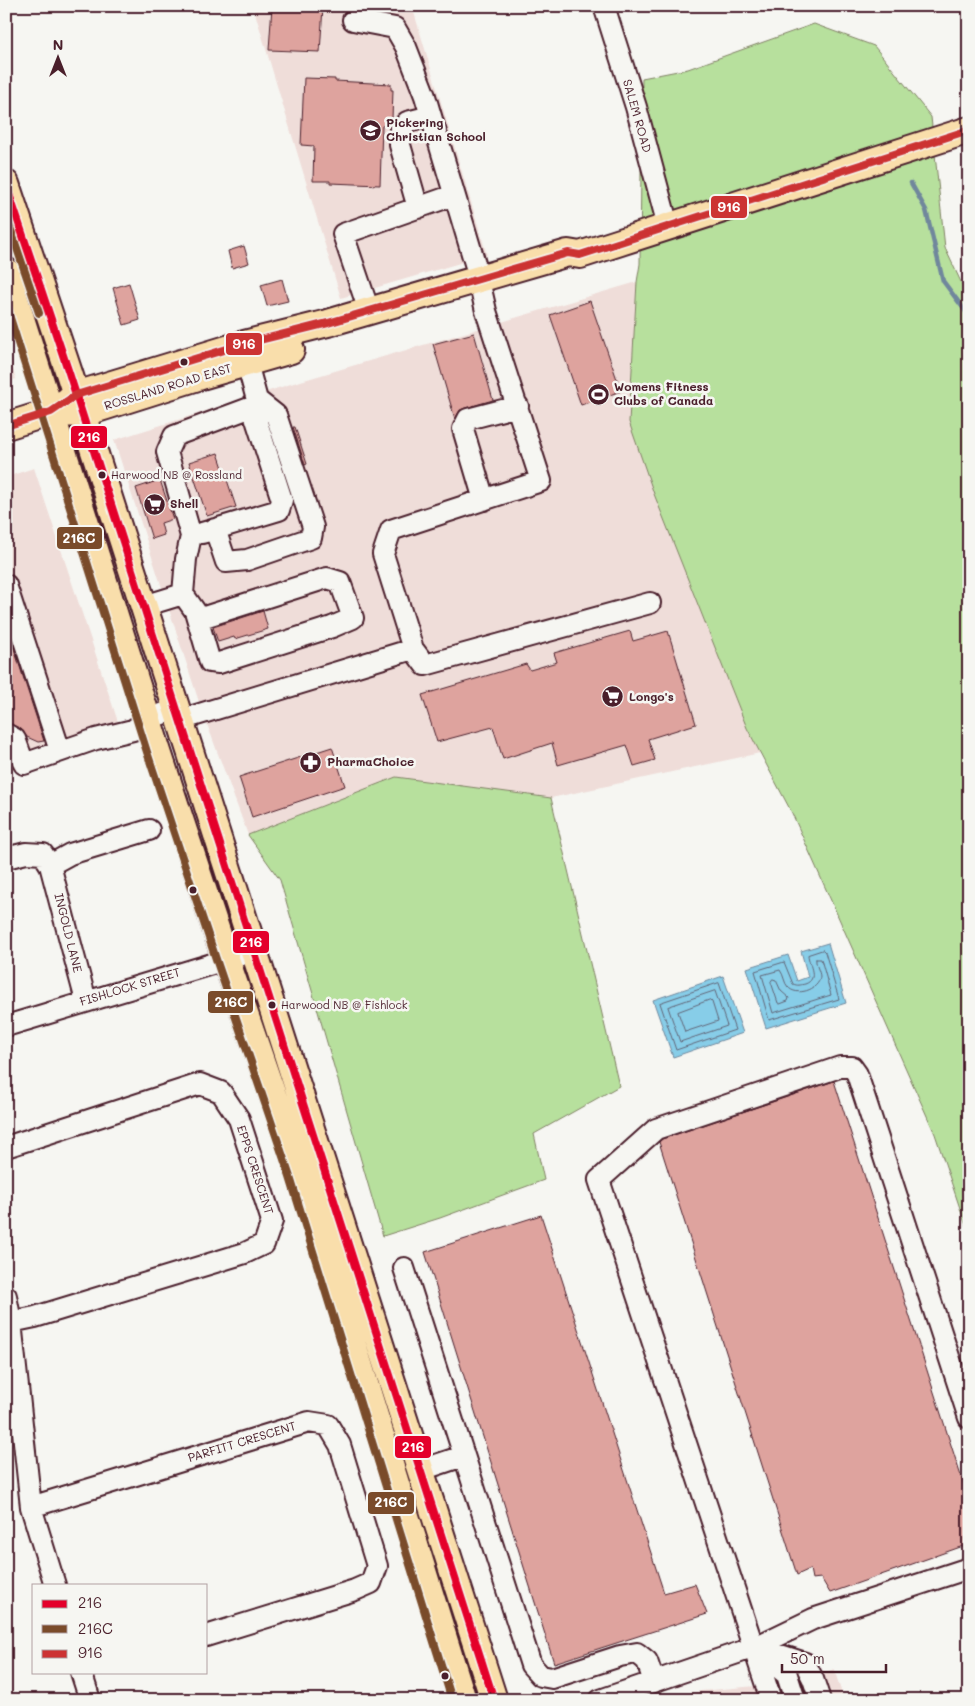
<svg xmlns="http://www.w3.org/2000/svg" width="975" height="1706" viewBox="0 0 975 1706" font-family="Mali,sans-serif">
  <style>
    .built { fill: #efddd9 }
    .green { fill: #b7e09d; stroke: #808064 }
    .water { fill: #87cde8; stroke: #6f879c }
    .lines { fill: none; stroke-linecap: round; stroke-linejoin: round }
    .shore { stroke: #626577; stroke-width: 1 }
    .stream { stroke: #6f879c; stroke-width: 4.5 }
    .building { fill: #dea39e; stroke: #4a1f2b }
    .minor-casing { stroke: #4a1f2b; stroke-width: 24 }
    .major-casing { stroke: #4a1f2b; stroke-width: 30 }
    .minor { stroke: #f6f6f2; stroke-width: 20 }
    .major { stroke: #f9deab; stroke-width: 26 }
    .bus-1-casing { stroke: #f6f6f2; stroke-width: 11 }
    .bus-2-casing { stroke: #f6f6f2; stroke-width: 11 }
    .bus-3-casing { stroke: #f6f6f2; stroke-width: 11 }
    .bus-1 { stroke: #e4002b; stroke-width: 8 }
    .bus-2 { stroke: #7a4b2a; stroke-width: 8 }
    .bus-3 { stroke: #c33; stroke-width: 8 }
    .bus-dot { fill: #4a1f2b; stroke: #f6f6f2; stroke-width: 2 }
    .labels { text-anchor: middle; stroke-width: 5; stroke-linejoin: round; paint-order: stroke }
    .bus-label { font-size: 11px; fill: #4a1f2b; stroke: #f6f6f2; text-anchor: start }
    .street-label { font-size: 12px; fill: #4a1f2b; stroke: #f6f6f2 }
    .poi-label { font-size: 12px; font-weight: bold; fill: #4a1f2b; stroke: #f6f6f2; text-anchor: start }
    .line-badge { stroke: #f6f6f2; stroke-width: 2 }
    .badge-label { font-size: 14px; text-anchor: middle; font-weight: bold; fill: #fff }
  </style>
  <rect width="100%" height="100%" fill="#f6f6f2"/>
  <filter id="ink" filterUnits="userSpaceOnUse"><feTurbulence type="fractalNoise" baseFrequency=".02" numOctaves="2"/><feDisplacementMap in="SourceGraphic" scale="10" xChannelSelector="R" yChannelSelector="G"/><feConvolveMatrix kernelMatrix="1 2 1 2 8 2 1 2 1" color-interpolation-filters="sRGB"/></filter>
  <g filter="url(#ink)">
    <path class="built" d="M253 6H412L487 255 341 298Z
      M637 282 629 422 747 728 760 753 551 798 396 777 248 835 200 705 114 440 294 383Z
      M6 348 16 379 6 382Z
      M34 468 124 740 26 774 6 768V477Z
      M834 1669 844 1700H673L700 1691 799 1682Z"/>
    <path class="green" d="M814 24 874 46 931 117 945 248 969 299V1235L935 1134 792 813 747 728 654 494 629 422 637 282 640 264 642 78 688 69Z
      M396 777 551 798 619 1086 534 1134 544 1180 440 1218 383 1236 280 880 248 835Z"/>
    <path class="water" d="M828 943 846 1003 766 1028 747 968 788 955 797 981 808 977 801 951Z
      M723 976 743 1033 673 1057 653 1000Z"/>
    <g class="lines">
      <path class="shore" d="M823 950 825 952 839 999 769 1020 755 971 784 962 793 984C798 986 800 985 805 984 819 979 809 966 808 955Z
        M816 959H821L831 995 773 1013 762 975 780 970C784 975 784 983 788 987 796 997 819 990 820 977 820 971 815 965 816 959Z
        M773 979 776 980 781 991 789 998 788 1001 780 1004 778 1003 771 982Z
        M719 983 735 1030 676 1050 660 1003Z
        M715 991 727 1026 680 1042 668 1007Z
        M710 1000 712 1002 718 1021 685 1032 678 1012Z"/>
      <path class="stream" d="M911 183 926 210 943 281 969 316"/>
    </g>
    <path class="building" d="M272 6 323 7 320 52 269 50Z
      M304 78 335 79V81L391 84V90H393L392 119 382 126 380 185 330 183V181H313L314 146 301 145Z
      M244 246 249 263 232 268 228 251Z
      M282 279 288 301 267 306 261 285Z
      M129 283 140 320 124 325 113 288Z
      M590 301 621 391 581 405 550 315Z
      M474 333 493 400 465 408 460 410 455 419 433 344Z
      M293 427H295L307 464 305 465Z
      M218 453 236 507 207 516 189 462Z
      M160 480 173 519 161 523 164 535 152 539 136 488Z
      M263 611 268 629 235 639 234 637 218 642 213 627Z
      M6 624 44 741 38 742 27 737 21 729 6 722Z
      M630 631 633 641 668 631 696 724 648 739 655 760 634 766 627 745 558 765 552 743 503 759 493 727 437 742 422 695 526 664 530 670 557 662 554 653Z
      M332 747 345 786 252 817 239 777Z
      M834 1081 969 1501V1544L830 1593 821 1578 812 1579 810 1569 797 1575 659 1142 662 1139Z
      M541 1215 664 1593 695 1584 707 1614 554 1663 425 1252Z"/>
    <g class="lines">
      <defs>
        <path id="minor" d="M604 6 636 107 668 226
          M418 208 400 145V130L407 122 431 116
          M369 311 343 234 454 195
          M484 500 463 429 468 419 518 406
          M215 529 226 562 247 560 311 538 313 527 276 415 257 400
          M202 533 279 510 282 500 252 407
          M6 585 60 751
          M183 594 195 611 210 662 219 663 332 627 353 618 340 582 327 578 198 619
          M144 606 183 594 186 559 191 536 167 452 174 436 252 407 257 400 247 363
          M413 649 425 665 650 603
          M180 720 413 649 383 554 391 530 541 481 486 311 476 267 425 96 406 47 395 28 353 20
          M6 734 15 739 24 764 96 739 133 730 148 719 176 709
          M6 858 26 853 43 854 50 865
          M86 1001 50 865 70 854 149 830
          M6 1026 255 951
          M6 1147 200 1084 221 1092 239 1119 272 1221 264 1244 245 1253 35 1317 11 1322
          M404 1268 531 1665 541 1676 552 1678 620 1656 637 1653 647 1661 654 1682
          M6 1296 11 1322 31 1507 55 1585
          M421 1470 463 1456
          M31 1507 309 1422 328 1425 340 1445 377 1566 371 1583 355 1590 206 1636
          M755 1647 805 1663 813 1679 820 1700
          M760 1652 787 1675 795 1700
          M81 1672 90 1700
          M600 1700 755 1647 813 1619 969 1568
          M771 1700 599 1180 656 1129 840 1067H852L857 1074 969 1418"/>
        <path id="major" d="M6 184 69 373 494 1700
          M6 271 157 749 226 959 300 1174 463 1700
          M65 413 81 414 201 376 291 350
          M6 426 51 412 76 395 240 345 328 323 568 253 580 255 969 130"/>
      </defs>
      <use href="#minor" class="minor-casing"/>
      <use href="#major" class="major-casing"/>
      <use href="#minor" class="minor"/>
      <use href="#major" class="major"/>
      <defs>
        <path id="bus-1" d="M6 185 69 373 494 1700"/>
        <path id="bus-2" d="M6 216 39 313
          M6 305 147 752 217 962 290 1177 452 1700"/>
        <path id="bus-3" d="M6 426 51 412 76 395 240 345 328 323 568 253 580 255 969 130"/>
      </defs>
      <use href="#bus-1" class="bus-1-casing"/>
      <use href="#bus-2" class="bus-2-casing"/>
      <use href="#bus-3" class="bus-3-casing"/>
      <use href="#bus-1" class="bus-1"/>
      <use href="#bus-2" class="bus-2"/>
      <use href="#bus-3" class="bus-3"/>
    </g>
  </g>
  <defs>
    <symbol id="school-disc" viewBox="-11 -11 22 22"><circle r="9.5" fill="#4a1f2b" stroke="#f6f6f2"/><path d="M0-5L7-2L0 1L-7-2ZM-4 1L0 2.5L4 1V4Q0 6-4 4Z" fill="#fff"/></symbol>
    <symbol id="stadium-disc" viewBox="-11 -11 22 22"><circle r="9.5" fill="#4a1f2b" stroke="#f6f6f2"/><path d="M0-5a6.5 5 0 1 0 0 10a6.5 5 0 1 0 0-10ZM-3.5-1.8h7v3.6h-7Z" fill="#fff"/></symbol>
    <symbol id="supermarket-disc" viewBox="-11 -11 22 22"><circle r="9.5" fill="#4a1f2b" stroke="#f6f6f2"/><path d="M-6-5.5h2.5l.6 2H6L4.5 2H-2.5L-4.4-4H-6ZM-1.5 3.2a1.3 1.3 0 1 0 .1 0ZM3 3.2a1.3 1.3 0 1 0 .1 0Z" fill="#fff"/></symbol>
    <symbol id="pharmacy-disc" viewBox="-11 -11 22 22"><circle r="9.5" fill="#4a1f2b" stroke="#f6f6f2"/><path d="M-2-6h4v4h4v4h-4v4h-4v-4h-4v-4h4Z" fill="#fff"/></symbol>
  </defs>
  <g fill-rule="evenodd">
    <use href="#school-disc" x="358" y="118" width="25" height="25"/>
    <use href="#stadium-disc" x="586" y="382" width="25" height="25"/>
    <use href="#supermarket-disc" x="142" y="492" width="25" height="25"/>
    <use href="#supermarket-disc" x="600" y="684" width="25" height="25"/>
    <use href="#pharmacy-disc" x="298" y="750" width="25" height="25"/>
  </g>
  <g class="bus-dot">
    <circle cx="184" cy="362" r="4.5"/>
    <circle cx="102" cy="475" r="4.5"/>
    <circle cx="193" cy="890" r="4.5"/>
    <circle cx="272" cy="1005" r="4.5"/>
    <circle cx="445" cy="1676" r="4.5"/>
  </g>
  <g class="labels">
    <g class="bus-label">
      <text x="111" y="479">Harwood NB @ Rossland</text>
      <text x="281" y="1009">Harwood NB @ Fishlock</text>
    </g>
    <g class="street-label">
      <text transform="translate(637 116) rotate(74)" y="4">SALEM ROAD</text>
      <text transform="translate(168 387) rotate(-17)" y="4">ROSSLAND ROAD EAST</text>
      <text transform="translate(68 933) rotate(76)" y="4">INGOLD LANE</text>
      <text transform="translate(130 987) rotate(-17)" y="4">FISHLOCK STREET</text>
      <text transform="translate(255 1170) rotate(72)" y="4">EPPS CRESCENT</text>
      <text transform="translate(242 1442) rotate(-17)" y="4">PARFITT CRESCENT</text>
    </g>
    <g class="poi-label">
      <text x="386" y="127">Pickering<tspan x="386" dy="14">Christian School</tspan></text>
      <text x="614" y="391">Womens Fitness<tspan x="614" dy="14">Clubs of Canada</tspan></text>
      <text x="170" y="508">Shell</text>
      <text x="629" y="701">Longo's</text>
      <text x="327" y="766">PharmaChoice</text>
    </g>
  </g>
  <g class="line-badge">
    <rect x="710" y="195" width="38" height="24" rx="5" fill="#c33"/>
    <rect x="225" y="332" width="38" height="24" rx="5" fill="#c33"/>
    <rect x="70" y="425" width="38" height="24" rx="5" fill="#e4002b"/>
    <rect x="56" y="526" width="47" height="24" rx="5" fill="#7a4b2a"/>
    <rect x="232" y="930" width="38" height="24" rx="5" fill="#e4002b"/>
    <rect x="207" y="990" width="47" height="24" rx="5" fill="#7a4b2a"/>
    <rect x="394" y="1435" width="38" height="24" rx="5" fill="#e4002b"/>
    <rect x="367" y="1491" width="48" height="24" rx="5" fill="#7a4b2a"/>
  </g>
  <g class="badge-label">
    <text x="729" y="212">916</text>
    <text x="244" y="349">916</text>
    <text x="89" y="442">216</text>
    <text x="79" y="543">216C</text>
    <text x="251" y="947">216</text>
    <text x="231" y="1007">216C</text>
    <text x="413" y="1452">216</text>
    <text x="391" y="1507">216C</text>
  </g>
  <rect width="975" height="1706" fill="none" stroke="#f6f6f2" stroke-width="25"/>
  <rect x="12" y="12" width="950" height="1681" fill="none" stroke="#4a1f2b" stroke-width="2" filter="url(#ink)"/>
  <rect x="32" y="1584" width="175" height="90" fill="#f6f6f2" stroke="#b1a0a2"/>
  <rect x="42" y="1600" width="25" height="8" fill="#e4002b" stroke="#b1a0a2"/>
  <text x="78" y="1608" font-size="15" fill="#4a1f2b">216</text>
  <rect x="42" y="1625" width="25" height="8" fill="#7a4b2a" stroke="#b1a0a2"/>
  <text x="78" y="1634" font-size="15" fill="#4a1f2b">216C</text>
  <rect x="42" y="1650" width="25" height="8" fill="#cc3333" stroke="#b1a0a2"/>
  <text x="78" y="1658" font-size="15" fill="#4a1f2b">916</text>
  <g transform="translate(58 58)" stroke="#f6f6f2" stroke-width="4" paint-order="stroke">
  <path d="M0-4L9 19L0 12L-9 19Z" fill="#4a1f2b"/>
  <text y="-8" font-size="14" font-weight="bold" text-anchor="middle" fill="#4a1f2b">N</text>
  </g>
  <path d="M782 1664v8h104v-8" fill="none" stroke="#4a1f2b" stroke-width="2.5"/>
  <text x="790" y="1664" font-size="15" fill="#4a1f2b" stroke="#f6f6f2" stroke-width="4" paint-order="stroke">50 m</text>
</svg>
